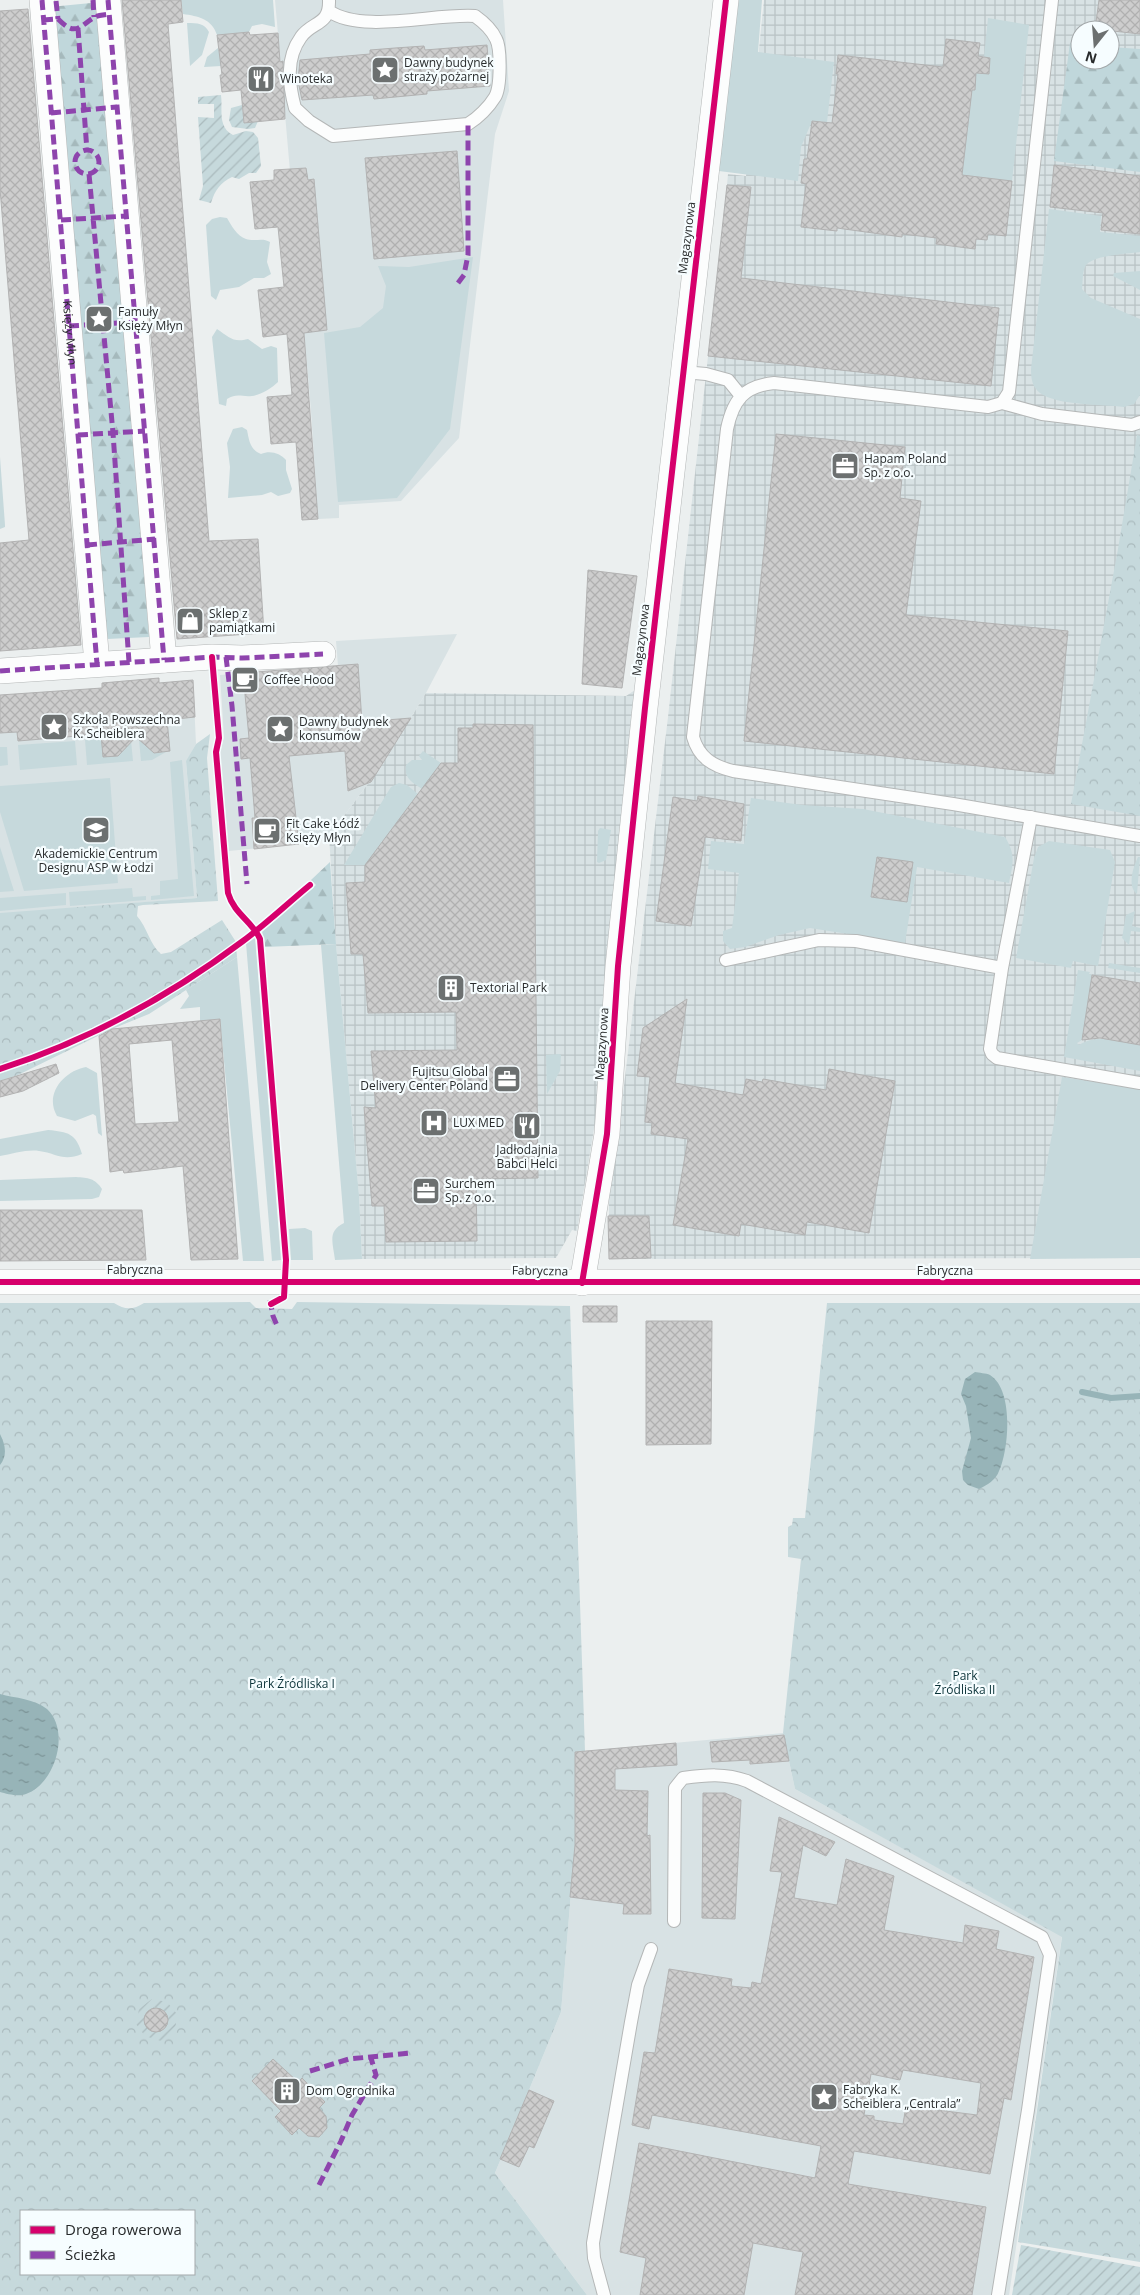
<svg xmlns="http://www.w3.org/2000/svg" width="1140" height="2295" viewBox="0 0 1140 2295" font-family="'Open Sans',sans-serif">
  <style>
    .built { fill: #d8e2e4 }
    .industrial { fill: url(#industrial-grid); fill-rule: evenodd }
    .grass { fill: #c6d9dc }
    .forest { fill: url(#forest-firs) }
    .park { fill: url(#park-crowns); fill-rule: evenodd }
    .garden { fill: url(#garden-furrows); fill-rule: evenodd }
    .water { fill: url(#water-ripples) }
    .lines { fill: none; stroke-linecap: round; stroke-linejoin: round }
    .stream { stroke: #97b4b8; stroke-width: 6 }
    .building { fill: url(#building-cross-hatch); stroke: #b2b2b2; fill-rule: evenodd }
    .service-casing { stroke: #b4b7b7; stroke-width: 14 }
    .minor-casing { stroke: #b4b7b7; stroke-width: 26 }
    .service { stroke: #fcfdfd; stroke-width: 12 }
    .minor { stroke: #fcfdfd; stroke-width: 25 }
    .quiet { stroke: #8e44ad; stroke-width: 5; stroke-dasharray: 10 5; stroke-linecap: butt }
    .cycleway-casing { stroke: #f6fdff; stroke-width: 9 }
    .cycleway { stroke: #d6006c; stroke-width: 6 }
    .labels { text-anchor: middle; stroke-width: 4.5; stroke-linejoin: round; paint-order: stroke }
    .poi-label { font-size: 12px; fill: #282b2c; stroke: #f6fdff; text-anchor: start }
    .street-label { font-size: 12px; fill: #282b2c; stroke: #f6fdff }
    .park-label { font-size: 12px; fill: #0a3238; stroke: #f6fdff }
  </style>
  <defs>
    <pattern id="industrial-grid" width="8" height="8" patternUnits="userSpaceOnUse" patternTransform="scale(1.25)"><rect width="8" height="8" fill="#d8e2e4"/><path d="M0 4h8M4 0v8" fill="none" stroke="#b9c2c4"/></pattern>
    <pattern id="forest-firs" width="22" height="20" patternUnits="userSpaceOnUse" patternTransform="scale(1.25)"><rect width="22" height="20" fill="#c0d7db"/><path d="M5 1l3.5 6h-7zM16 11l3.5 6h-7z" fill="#a5b9bc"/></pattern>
    <pattern id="park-crowns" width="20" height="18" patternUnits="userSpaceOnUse" patternTransform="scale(1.25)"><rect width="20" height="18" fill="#c6d9dc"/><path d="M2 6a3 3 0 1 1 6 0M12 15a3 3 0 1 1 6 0" fill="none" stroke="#aababd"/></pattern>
    <pattern id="garden-furrows" width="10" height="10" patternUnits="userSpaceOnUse" patternTransform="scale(1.25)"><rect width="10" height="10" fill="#c6d9dc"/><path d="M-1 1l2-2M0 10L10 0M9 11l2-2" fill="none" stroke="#aababd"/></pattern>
    <pattern id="water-ripples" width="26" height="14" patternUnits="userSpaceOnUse" patternTransform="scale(1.25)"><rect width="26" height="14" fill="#97b4b8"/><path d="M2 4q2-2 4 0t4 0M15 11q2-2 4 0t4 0" fill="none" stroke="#7b9396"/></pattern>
    <pattern id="building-cross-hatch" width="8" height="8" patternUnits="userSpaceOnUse" patternTransform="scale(1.25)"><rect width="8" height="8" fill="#cdcdcd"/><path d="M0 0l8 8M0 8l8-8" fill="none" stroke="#b0b0b0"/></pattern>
  </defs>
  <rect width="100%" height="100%" fill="#ebefef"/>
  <path class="built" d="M275 0H503L509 91 495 134 459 438 401 501 339 505V518L318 519 311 411Z
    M457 634 426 693 382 765 329 836 299 844 229 851 220 753 224 737 220 675 338 666 336 641Z
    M159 678V683L193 680 196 744 186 762 197 898 0 914V695L102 688V683Z
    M783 1733 795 1789 1062 1936 1009 2295H587L495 2173 561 2012 575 1845V1752Z"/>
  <path class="industrial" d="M764 0H1140V1258L609 1259V1191L618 1136 668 717 727 185 728 174 746 176ZM1080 30H1110V60H1080Z
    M635 690 598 1105 577 1231 572 1230 556 1258 362 1259 359 1195 336 944 329 836 382 765 426 693 626 696Z"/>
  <path class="grass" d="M181 0H273L275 27 262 24 252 26 249 32 217 35C212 19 198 16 183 14Z
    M738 0H762L758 52 834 62 827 122 812 121 801 147 798 181 719 171Z
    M988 18 1029 25 1012 181 962 175 972 90H975L976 73 989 74 990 58 984 57Z
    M187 23C198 23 204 23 209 32L202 55 190 66Z
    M218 48V50L240 49 221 66 204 67 207 57Z
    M1049 209 1101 216 1100 232 1140 236V252C1127 254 1094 255 1086 265 1082 272 1083 281 1082 289L1091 298 1140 319V395L1134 404 1124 407C1102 404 1058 406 1040 393 1032 387 1031 378 1031 369Z
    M220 217 227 218C231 225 237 236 246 239 255 242 262 237 270 242L267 262 271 274 264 278H254L239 287 220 290 216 300 211 296 206 225 212 219Z
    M473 257 450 429 397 498 338 502 324 333 360 327 383 308 386 286 378 266 409 267Z
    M1140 271V290L1113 276 1114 273Z
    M217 329C229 337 233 343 248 339L262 349 271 346 277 348 278 382C272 388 261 395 252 396 241 397 237 393 227 399L226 406 219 404 212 337Z
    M242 427 247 430C249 440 250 450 261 454 270 450 280 453 286 460V470L292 489 290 493 278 496 271 492 262 495 228 498 230 467 227 443 233 429Z
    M0 457 5 525V527L0 529Z
    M138 729 154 753 166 752 152 760 141 761Z
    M130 730 133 761 87 765 85 740 104 739 102 742 103 753 107 757Z
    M75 741 77 765 20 770 18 745Z
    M0 747H7L8 765 0 766Z
    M423 751 441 763 422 789C412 782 404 779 406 765L412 760H422L419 756Z
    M182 760 194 896 151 900V896L160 895V881L178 879 170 762Z
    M110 778 118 883 24 891 0 812V786Z
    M399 783 407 785 418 794 365 865H344L386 795 391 787Z
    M751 798 802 805 863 809 1005 837C1016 855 1013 863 1009 883L917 867 905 943 810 928 779 935 745 947 730 949 723 941V931L732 928 739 873 708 869 711 841 744 844Z
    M600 828 611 830 606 860 599 863 597 862 598 831Z
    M1049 841 1110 850 1115 862 1098 966 1073 961 1071 968 1016 958 1034 858 1038 847Z
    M0 847 14 891 0 892Z
    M1138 857H1140L1137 894C1127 887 1133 867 1138 857Z
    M132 888 133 897 146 896V900L70 906 69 892Z
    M66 893V905L0 911V898Z
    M1135 911 1132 926 1140 928V932L1131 931 1129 945 1122 938 1126 915Z
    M255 937 281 1260 272 1261 246 943Z
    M336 944 359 1195 362 1259 335 1260C333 1243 327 1231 344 1223L321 945Z
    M237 957 264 1261H243L220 1019 200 1021V1007L180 1009 189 996 186 990Z
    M1109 963 1140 968V973L1108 968Z
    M1078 970 1090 972 1089 974 1092 975 1082 1040 1077 1043 1079 1045C1097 1033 1120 1042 1140 1045V1071L1064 1057Z
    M559 1054 561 1055 560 1071 547 1094 546 1055Z
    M86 1067 97 1073 102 1136 98 1133 96 1116 93 1114 75 1121 57 1116C44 1094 64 1071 86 1067Z
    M1062 1077 1140 1089V1258L1030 1259Z
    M48 1130C68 1132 76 1133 82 1154 63 1162 56 1153 39 1151 28 1149 12 1154 0 1156V1139Z
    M76 1177C88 1178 95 1178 102 1189L99 1197 92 1199 0 1201V1180Z
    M305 1228 312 1231 313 1260H291L289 1229Z"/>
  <path class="forest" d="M101 2 149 637 107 639 50 7Z
    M1070 43 1080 44V60H1110V47L1140 49V172L1054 161Z
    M330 862 336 944 265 947 262 931 316 885 311 880Z"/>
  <path class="park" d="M1137 435 1140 436V816L1071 804 1118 549Z
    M210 734 207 758 218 901 143 905 138 906 137 916C147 927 150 945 161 954L171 952 222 920 236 942 237 957 149 1014 112 1029 18 1075 0 1081V913L197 898 186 761 196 744Z
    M250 1302 256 1308 292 1309 297 1302 570 1306 585 1751 575 1752V1845L561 2012 495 2173 587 2295H0V1303H114C125 1310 133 1310 144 1303ZM21 2211H194V2274H21Z
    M827 1303H1140V2262L1018 2242 1062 1937 795 1789 783 1733 801 1559 788 1557V1527L792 1525 793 1518H805Z"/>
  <path class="garden" d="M221 95C223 109 217 127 233 135L246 131 253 132 258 138 261 166 256 173H249L239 179 232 177C220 183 215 190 211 203L199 200 203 186 198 117 214 118V104H198V97Z
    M242 105 244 122 258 121 255 128 248 129 232 127 229 120 231 108Z
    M152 1999 167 2002 177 2014 175 2031 161 2041 145 2036 136 2024 139 2009ZM154 2007 162 2009 168 2017 167 2026 160 2032 150 2030 144 2022 146 2013Z
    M1021 2245 1140 2267V2295H1012Z"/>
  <path class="water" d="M975 1372C979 1373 986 1373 990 1375 1014 1390 1009 1449 999 1471 996 1480 987 1485 979 1489L968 1485 963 1480 962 1471 971 1438 966 1406 961 1394 965 1379Z
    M0 1434C5 1444 8 1455 0 1465Z
    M0 1694C15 1698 35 1699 47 1709 71 1731 55 1784 26 1794 19 1797 7 1794 0 1792Z"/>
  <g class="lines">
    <path class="stream" d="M1082 1392 1111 1398 1140 1396"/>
  </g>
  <path class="building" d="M122 0H181L183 22 168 24 209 541 258 539 264 633 177 639Z
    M1099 0H1140V34L1095 29Z
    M28 9 81 645 0 651V543L29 540 0 189V11Z
    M249 32 250 35 278 33 280 62 283 61 285 119 244 123 241 90 222 92 220 75H222L217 35Z
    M946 39 980 43 978 56 990 58 989 74 976 73 975 90H972L962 175 1012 181 1006 236 988 234 987 240 976 239 975 249 936 244 937 238 902 234V237L837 228V231L801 227 806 184 801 183 804 159H807L812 121 832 123 838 74H836L838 55 943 67Z
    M487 45 490 86 427 91V94L374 99 373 95 302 100 298 81 300 60 370 54V50L395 48 424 46 425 50Z
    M457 151 464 251 374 259 365 158Z
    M1054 165 1140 176V234L1101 230 1103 213 1050 207Z
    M306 168 308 180 314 179 327 330 304 333 318 519 302 520 296 442 271 444 267 397 292 395 287 334 263 337 258 290 284 287 278 227 255 229 250 182 274 180V170Z
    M727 185 751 187 741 278 999 308 991 386 708 356Z
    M776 434 905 447 900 498 921 501 906 615 1068 631 1054 774 744 741Z
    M588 570 637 576 622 688 582 684Z
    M358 664 362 722 411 718 371 782 348 791 345 751 289 756 299 844 254 849 252 818H255L250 758 241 759 240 739 249 738 243 673Z
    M159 678V683L193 680 195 717 167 720 170 751 154 753 136 737 118 756 103 757 101 734 18 741 17 732 0 733V695L102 688V683Z
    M473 724 533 725 538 1178 476 1179 477 1241 386 1242 384 1206H372L364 1107 376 1108 371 1051 457 1050 456 1012 368 1013 363 954H351L346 883 365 882V865L441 763H458V728H473Z
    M698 796 744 804 741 841 705 837 691 926 656 921 673 797 697 801Z
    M877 857 913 862 907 902 871 897Z
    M1092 975 1140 983V1045L1100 1038 1082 1040Z
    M687 999 675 1083 743 1095 746 1079 762 1082 763 1079 826 1090 829 1069 895 1081 869 1233 807 1222 805 1235 741 1224 739 1236 673 1225 688 1139 651 1134 652 1123 645 1122 650 1077 637 1076 643 1028Z
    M220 1019 238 1259 191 1260 183 1166 124 1173 123 1170 110 1172 99 1036 112 1029ZM172 1040 179 1122 135 1124 129 1044Z
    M56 1064 59 1073 23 1091 0 1097V1081Z
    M0 1210H142L146 1260 0 1261Z
    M608 1216H649L651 1258 609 1259Z
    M583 1306H617V1322H583Z
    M646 1321H712L711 1444 646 1445Z
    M784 1735 789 1761 750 1764V1760L712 1762 710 1742Z
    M676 1743 677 1765 615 1769V1790L648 1791 647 1836 650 1835 651 1914H623L624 1904 570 1897 575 1845V1752Z
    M703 1793H725L741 1800 735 1919 702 1918Z
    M779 1817 835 1842 826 1856 803 1845 794 1898 837 1905 846 1859 894 1876 884 1930 963 1943 965 1925 999 1931 996 1949 1034 1957 1011 2100 1004 2098 990 2174 854 2151 848 2184 986 2207 972 2295H795L803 2252 753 2243 744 2295H640L646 2258 620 2252 639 2143 815 2178 821 2146 652 2115 649 2129 632 2125 644 2052 655 2053 669 1969 732 1979 731 1986 751 1988 752 1982 761 1984 782 1872 770 1871ZM903 2070 981 2083 977 2115 906 2106 903 2124 874 2120V2116L864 2115 871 2074 900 2080Z
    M144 2020a12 12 0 1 1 24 0a12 12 0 1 1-24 0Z
    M273 2059 298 2082 302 2078 325 2102 319 2108 326 2116 327 2128 319 2137 308 2136 299 2128 292 2135 275 2117 281 2111 252 2081Z
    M529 2090 554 2101 534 2148 529 2146 519 2167 500 2159Z"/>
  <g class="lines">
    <defs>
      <path id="service" d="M329 0C330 26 312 21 301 37 285 59 289 85 295 108L309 121 333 136 468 124C478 118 489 107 495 97 501 87 501 48 496 39 492 30 482 21 475 16 435 13 362 34 329 11
        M1052 0 1009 392 1002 403 988 407 774 383C744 386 733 400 727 429L693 737C699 758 713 766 733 771L953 804 1140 836
        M683 372 706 374 728 380 741 396
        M1002 403 1042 414 1132 425 1140 422
        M726 960 819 940 856 941 1002 968 1031 817
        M1002 968 990 1049 992 1054 997 1058 1140 1083
        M674 1921 675 1788 683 1778C706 1775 725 1773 747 1781L1042 1937 1050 1955 1028 2110 998 2295
        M604 2295 594 2258 593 2243 631 2022 638 1985 651 1949"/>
      <g id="minor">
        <path id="s1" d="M42 0 97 664"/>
        <path d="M108 0 164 660"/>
        <path d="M0 671 212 657 242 658 323 654"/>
        <path d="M0 1282H1140"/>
        <path d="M582 1283 607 1134 618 966 645 708 726 0"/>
      </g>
    </defs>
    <use href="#service" class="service-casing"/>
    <use href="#minor" class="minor-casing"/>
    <use href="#service" class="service"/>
    <use href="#minor" class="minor"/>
    <path class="quiet" d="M42 0 97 664
      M93 0 94 17
      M108 0 164 660
      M56 1 58 19
      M43 20 58 19C75 36 78 28 93 18 97 15 104 15 109 14
      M78 28 87 151
      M51 113 117 107
      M75 162a12 12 0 1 1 24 0a12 12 0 1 1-24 0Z
      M89 174 113 433 129 662
      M61 220 126 216
      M458 283 464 275 468 255V124
      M69 326 136 322
      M78 435 145 431
      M87 545 155 539
      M226 657 232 706 247 884
      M0 671 212 657 242 658 323 654
      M270 1300 273 1316 278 1328
      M310 2071 349 2059 411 2053
      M319 2185 341 2141 352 2115 376 2075 371 2058"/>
    <defs>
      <path id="cycleway" d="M212 657 219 738 216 752 228 893C234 914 253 922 260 939L286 1260 284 1297 271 1304
        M0 1069C87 1041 170 996 243 941 266 924 288 903 310 885
        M0 1282H1140
        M582 1283 607 1134 618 966 645 708 726 0"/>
    </defs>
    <use href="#cycleway" class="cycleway-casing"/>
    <use href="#cycleway" class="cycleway"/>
  </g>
  <defs>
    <symbol id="sight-square" viewBox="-11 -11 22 22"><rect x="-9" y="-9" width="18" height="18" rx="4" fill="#6c7070" stroke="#f6fdff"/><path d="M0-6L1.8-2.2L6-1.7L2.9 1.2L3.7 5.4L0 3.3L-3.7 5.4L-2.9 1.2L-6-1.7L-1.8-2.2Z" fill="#fff"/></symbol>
    <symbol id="restaurant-square" viewBox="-11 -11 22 22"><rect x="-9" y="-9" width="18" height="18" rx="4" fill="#6c7070" stroke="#f6fdff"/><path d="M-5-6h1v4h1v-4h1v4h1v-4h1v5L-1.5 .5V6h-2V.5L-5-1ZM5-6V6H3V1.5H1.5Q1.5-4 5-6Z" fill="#fff"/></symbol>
    <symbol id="office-square" viewBox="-11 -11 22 22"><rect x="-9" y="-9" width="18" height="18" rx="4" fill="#6c7070" stroke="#f6fdff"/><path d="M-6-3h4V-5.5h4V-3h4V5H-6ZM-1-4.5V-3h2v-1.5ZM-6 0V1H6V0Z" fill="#fff"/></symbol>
    <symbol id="shop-square" viewBox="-11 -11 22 22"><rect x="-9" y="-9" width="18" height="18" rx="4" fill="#6c7070" stroke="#f6fdff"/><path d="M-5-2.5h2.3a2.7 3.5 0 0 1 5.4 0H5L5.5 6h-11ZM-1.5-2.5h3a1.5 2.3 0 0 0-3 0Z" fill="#fff"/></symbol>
    <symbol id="cafe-square" viewBox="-11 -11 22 22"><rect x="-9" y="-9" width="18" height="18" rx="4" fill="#6c7070" stroke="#f6fdff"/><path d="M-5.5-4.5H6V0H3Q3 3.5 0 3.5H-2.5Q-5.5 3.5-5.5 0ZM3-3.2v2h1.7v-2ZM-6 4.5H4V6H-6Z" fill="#fff"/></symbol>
    <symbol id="university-square" viewBox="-11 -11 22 22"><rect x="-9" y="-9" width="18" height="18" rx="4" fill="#6c7070" stroke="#f6fdff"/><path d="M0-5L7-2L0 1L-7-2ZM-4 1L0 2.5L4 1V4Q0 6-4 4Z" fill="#fff"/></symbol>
    <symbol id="building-square" viewBox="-11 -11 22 22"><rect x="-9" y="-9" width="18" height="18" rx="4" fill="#6c7070" stroke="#f6fdff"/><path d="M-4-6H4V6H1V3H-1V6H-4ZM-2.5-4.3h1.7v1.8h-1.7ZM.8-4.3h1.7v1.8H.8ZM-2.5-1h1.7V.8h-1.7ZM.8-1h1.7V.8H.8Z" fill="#fff"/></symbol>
    <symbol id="hospital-square" viewBox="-11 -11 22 22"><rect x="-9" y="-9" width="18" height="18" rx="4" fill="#6c7070" stroke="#f6fdff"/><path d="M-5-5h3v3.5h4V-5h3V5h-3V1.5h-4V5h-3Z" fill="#fff"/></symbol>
  </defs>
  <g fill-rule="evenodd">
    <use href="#sight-square" x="369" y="54" width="32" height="32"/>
    <use href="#restaurant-square" x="245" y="63" width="32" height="32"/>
    <use href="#sight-square" x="83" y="303" width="32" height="32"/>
    <use href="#office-square" x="829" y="450" width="32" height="32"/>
    <use href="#shop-square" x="174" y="605" width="32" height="32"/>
    <use href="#cafe-square" x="229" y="664" width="32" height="32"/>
    <use href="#sight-square" x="38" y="711" width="32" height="32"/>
    <use href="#sight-square" x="264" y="713" width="32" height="32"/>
    <use href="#university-square" x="80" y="814" width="32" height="32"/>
    <use href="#cafe-square" x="251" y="815" width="32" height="32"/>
    <use href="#building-square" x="435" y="972" width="32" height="32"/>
    <use href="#office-square" x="491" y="1063" width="32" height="32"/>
    <use href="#hospital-square" x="418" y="1107" width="32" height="32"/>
    <use href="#restaurant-square" x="511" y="1110" width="32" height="32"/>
    <use href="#office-square" x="410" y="1175" width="32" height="32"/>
    <use href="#building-square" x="271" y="2075" width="32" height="32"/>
    <use href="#sight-square" x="808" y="2081" width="32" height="32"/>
  </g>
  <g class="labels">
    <g class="poi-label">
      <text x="404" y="67">Dawny budynek<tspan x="404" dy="14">straży pożarnej</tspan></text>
      <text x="280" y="83">Winoteka</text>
      <text x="118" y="316">Famuły<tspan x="118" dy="14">Księży Młyn</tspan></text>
      <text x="864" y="463">Hapam Poland<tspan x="864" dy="14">Sp. z o.o.</tspan></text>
      <text x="209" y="618">Sklep z<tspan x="209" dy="14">pamiątkami</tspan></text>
      <text x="264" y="684">Coffee Hood</text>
      <text x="73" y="724">Szkoła Powszechna<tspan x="73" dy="14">K. Scheiblera</tspan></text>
      <text x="299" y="726">Dawny budynek<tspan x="299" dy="14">konsumów</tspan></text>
      <text x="286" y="828">Fit Cake Łódź<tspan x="286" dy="14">Księży Młyn</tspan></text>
      <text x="96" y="858" text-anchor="middle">Akademickie Centrum<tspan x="96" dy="14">Designu ASP w Łodzi</tspan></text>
      <text x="470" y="992">Textorial Park</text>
      <text x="488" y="1076" text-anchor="end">Fujitsu Global<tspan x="488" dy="14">Delivery Center Poland</tspan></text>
      <text x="453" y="1127">LUX MED</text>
      <text x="527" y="1154" text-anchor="middle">Jadłodajnia<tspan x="527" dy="14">Babci Helci</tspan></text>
      <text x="445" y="1188">Surchem<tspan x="445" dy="14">Sp. z o.o.</tspan></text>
      <text x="843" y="2094">Fabryka K.<tspan x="843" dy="14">Scheiblera „Centrala”</tspan></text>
      <text x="306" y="2095">Dom Ogrodnika</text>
    </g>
    <g class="street-label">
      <text transform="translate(687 238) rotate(-83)" y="4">Magazynowa</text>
      <text dy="4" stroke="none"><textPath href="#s1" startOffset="334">Księży Młyn</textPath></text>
      <text transform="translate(641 640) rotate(-83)" y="4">Magazynowa</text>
      <text transform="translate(602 1044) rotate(-86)" y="4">Magazynowa</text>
      <text x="135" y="1274">Fabryczna</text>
      <text transform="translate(540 1271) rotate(1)" y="4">Fabryczna</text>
      <text x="945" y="1275">Fabryczna</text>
    </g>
    <g class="park-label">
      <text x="965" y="1680">Park<tspan x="965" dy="14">Źródliska II</tspan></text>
      <text x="292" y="1688">Park Źródliska I</text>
    </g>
  </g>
  <rect x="20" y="2210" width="175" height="65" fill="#f6fdff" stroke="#a4a9ab"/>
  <rect x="30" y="2226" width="25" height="8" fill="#d6006c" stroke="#a4a9ab"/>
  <text x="65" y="2235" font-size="15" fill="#282b2c">Droga rowerowa</text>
  <rect x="30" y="2251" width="25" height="8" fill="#8e44ad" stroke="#a4a9ab"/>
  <text x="65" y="2260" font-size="15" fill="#282b2c">Ścieżka</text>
  <g transform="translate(1095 45) rotate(197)"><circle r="24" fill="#f6fdff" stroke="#a4a9ab"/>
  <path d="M0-4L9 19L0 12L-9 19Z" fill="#6c7070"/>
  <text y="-8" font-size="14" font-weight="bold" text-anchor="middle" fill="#282b2c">N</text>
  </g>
</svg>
